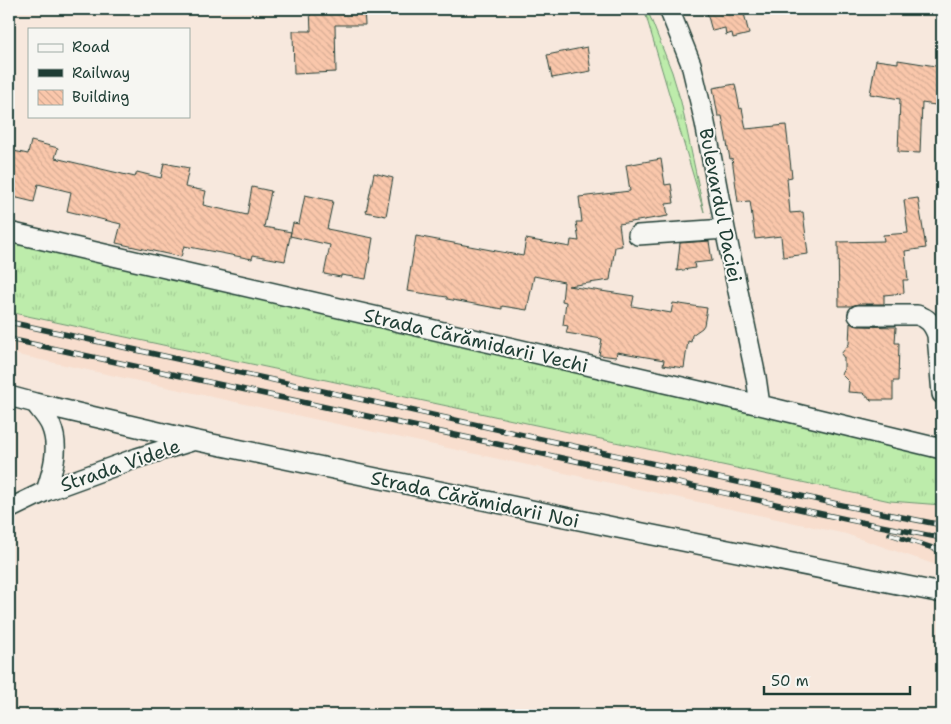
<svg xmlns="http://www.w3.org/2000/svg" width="951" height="724" viewBox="0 0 951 724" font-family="'Shantell Sans',sans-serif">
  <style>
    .built { fill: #f8dece }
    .grass { fill: url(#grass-tufts); stroke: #6e9470 }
    .building { fill: url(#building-back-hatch); stroke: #1f3d34 }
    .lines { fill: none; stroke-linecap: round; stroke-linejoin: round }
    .minor-casing { stroke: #1f3d34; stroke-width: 22 }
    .minor { stroke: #f6f6f2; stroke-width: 19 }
    .rail-casing { stroke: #1f3d34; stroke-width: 5.5 }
    .rail { stroke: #f6f6f2; stroke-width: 4; stroke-dasharray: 11; stroke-linecap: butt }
    .labels { text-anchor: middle; stroke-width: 4; stroke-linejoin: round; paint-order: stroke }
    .street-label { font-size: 19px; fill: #1f3d34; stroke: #f6f6f2 }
  </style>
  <defs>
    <pattern id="grass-tufts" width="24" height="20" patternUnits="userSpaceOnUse" patternTransform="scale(1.25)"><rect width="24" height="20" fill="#bdecab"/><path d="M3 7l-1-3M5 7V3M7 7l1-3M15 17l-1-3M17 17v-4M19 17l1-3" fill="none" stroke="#a2cb94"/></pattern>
    <pattern id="building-back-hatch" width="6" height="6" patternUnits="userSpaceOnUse" patternTransform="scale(1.25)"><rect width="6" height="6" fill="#fac7ab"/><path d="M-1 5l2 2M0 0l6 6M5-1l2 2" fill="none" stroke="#d6ac94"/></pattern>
  </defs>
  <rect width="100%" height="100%" fill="#f7e8dd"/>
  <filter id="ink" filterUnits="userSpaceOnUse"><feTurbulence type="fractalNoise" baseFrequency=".02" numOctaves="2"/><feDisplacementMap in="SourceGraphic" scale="10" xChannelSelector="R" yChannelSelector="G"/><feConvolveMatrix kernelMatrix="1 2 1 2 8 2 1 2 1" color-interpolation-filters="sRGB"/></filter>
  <g filter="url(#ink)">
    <path class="built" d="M9 312 890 501 942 505V567L846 534 9 353Z"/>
    <path class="grass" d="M644 9H647L672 72 681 102 704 212Z
      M9 242 942 457V505L890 501 9 312Z"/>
    <path class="building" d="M310 9H364L365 25H335L336 72 294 74 293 31H311Z
      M706 9H743L749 34 733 38 732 33 726 35 725 28 712 31Z
      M587 47 591 71 552 78 547 55Z
      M876 60 898 63V60L942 67V106L922 103 920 153 898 152 900 99 870 94Z
      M735 84 740 109 742 108 746 129 786 125 792 177 787 178 790 213 803 212 808 254 783 257 781 236 755 239 750 201 738 202 732 158 730 159 722 116H718L713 88Z
      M31 141 58 148 55 158 135 177 137 172 161 178 164 163 189 168 185 187 206 191 203 205 247 215 252 187 271 191 264 227 291 232 285 261 253 255 252 259 184 246 181 257 116 243 121 224 67 211 71 192 38 184 34 202 9 196V150L28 154Z
      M661 159 665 185 671 184 674 203 666 204 668 216 619 224 622 246 615 247 610 280 568 286 634 296 632 306 671 313 673 303 707 308 704 325 702 328 692 335 691 342 688 341 684 368 663 365 664 360 617 352 616 357 599 355 602 339 566 333 568 326 563 325 566 302 562 301 564 282 534 276 527 310 502 306V309L447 299V297L407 291 416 236 523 256 526 239 570 247 571 240 579 241 576 222H582L579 197 630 191 626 165Z
      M374 173 393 178 386 216 366 212Z
      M305 195 333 201 327 229 373 238 366 279 341 275V277L324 274 330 245 290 236 293 223 299 224Z
      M918 198 926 248 905 251 908 280H903L904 293 884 295V304H858L851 306H839L838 242 884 241 883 235 908 233 904 200Z
      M709 241 712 261 694 263 695 268 677 271 680 243Z
      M850 323 853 325 858 326 896 327 895 343H899L898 381H893V400H871L863 393 848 392 849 382 841 374 844 369V358L841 354 849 344Z"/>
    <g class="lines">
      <defs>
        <path id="minor" d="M669 9 691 64 705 123 725 229 756 377 760 405
          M9 232 760 405 942 449
          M638 235 725 229
          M858 315H917C928 318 933 324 937 335L942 394
          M9 396 35 403 193 440 618 528 942 593
          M35 403C40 410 48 418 51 426 60 447 53 470 46 491
          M9 509 46 491 137 458 192 441"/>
      </defs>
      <use href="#minor" class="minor-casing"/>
      <use href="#minor" class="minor"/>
      <defs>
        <path id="rail" d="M9 322 851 507 942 525
          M9 339 850 520 942 538
          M890 534 942 551"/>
      </defs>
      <use href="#rail" class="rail-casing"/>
      <use href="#rail" class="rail"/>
    </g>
  </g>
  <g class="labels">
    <g class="street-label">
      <text transform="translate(721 205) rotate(79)" y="7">Bulevardul Daciei</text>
      <text transform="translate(476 340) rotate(13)" y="7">Strada Cărămidarii Vechi</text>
      <text transform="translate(120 465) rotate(-19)" y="7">Strada Videle</text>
      <text transform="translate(475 499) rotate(12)" y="7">Strada Cărămidarii Noi</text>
    </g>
  </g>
  <rect width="951" height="724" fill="none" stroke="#f6f6f2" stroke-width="30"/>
  <rect x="15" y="15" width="921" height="694" fill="none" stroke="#1f3d34" stroke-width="2" filter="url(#ink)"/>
  <rect x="28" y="28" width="162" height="90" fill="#f6f6f2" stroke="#a0aca6"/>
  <rect x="38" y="44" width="25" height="8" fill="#f6f6f2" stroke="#a0aca6"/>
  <text x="72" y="52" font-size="15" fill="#1f3d34">Road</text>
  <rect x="38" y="69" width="25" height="8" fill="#1f3d34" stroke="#a0aca6"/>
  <text x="72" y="78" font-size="15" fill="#1f3d34">Railway</text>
  <rect x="38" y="90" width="25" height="15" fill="url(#building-back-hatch)" stroke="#a0aca6"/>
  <text x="72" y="102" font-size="15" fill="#1f3d34">Building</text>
  <path d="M764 686v8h146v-8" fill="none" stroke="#1f3d34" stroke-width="2.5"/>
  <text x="771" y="686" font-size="15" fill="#1f3d34" stroke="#f6f6f2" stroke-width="4" paint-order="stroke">50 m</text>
</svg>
